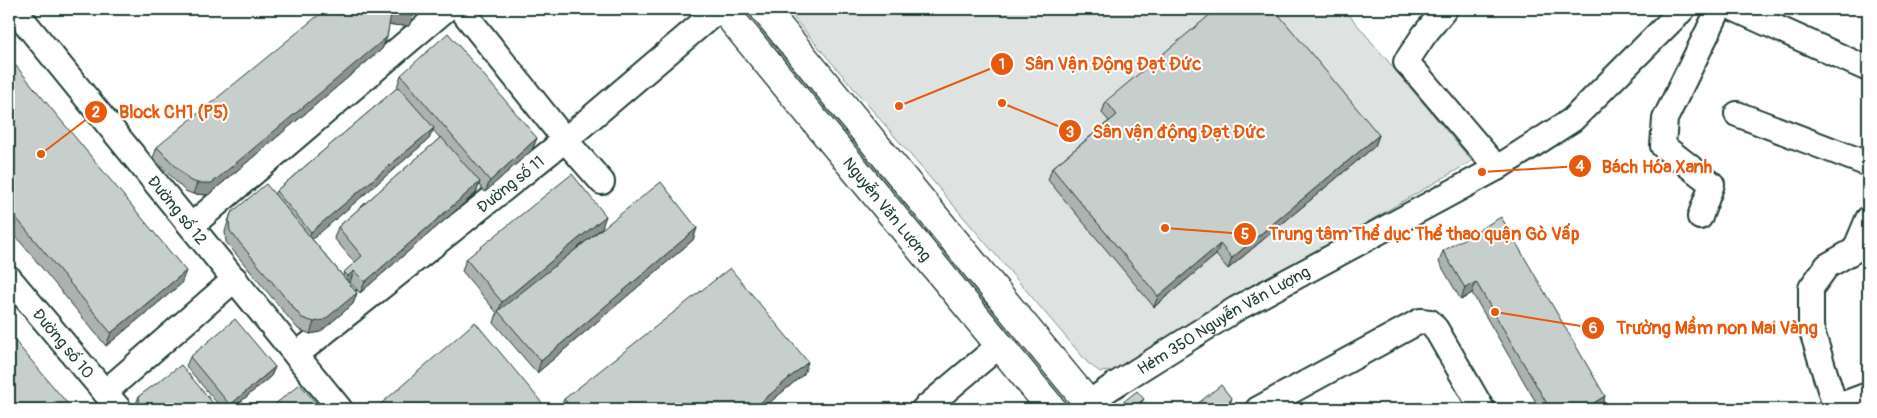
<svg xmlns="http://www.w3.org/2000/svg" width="1877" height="418" viewBox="0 0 1877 418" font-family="Pangolin,sans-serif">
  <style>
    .green { fill: #dee3e2; stroke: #7e908b }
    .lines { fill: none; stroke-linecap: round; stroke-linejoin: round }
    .minor-casing { stroke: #1f3d34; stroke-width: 28 }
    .tertiary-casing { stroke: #1f3d34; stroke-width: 31 }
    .minor { stroke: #fff; stroke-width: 24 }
    .tertiary { stroke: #fff; stroke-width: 28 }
    .wall { fill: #abb2af; stroke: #1f3d34; fill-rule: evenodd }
    .shaded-wall { fill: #8b918f; stroke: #1f3d34 }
    .building { fill: #c7cfcc; stroke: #1f3d34 }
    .labels { text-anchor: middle; stroke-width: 4; stroke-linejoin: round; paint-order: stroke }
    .street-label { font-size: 16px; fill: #1f3d34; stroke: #fff }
    .leader { fill: none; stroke: #e8590c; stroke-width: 2 }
    .callout-dot { fill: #e8590c; stroke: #fff; stroke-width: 2 }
    .mark-label { font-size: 15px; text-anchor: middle; font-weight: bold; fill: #fff }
    .callout-label { font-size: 18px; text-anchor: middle; font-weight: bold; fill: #e8590c; stroke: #fff; stroke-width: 4; stroke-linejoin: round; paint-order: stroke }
  </style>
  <rect width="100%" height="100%" fill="#fff"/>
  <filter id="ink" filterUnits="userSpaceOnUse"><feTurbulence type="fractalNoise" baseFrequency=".02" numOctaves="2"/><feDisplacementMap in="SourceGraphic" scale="10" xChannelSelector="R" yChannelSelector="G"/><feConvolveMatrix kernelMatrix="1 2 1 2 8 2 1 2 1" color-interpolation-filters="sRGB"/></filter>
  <g filter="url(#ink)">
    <path class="green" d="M786 9H1344L1472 161 1113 371 1100 372 1088 363Z"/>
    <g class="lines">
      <defs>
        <g id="minor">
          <path id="s1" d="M14 9 340 409"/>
          <path d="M461 9 565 140 602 182"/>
          <path d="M1445 9 1424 35 1406 62 1417 74 1497 168"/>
          <path d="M1735 9 1868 69"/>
          <path d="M1737 114 1868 164"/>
          <path d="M1700 217 1712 184 1663 146 1665 119 1719 9"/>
          <path d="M191 226 446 9"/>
          <path id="s2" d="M9 278 119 409"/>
          <path id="s3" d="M296 355 565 140 719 9"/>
          <path d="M105 392 235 279"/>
          <path d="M924 409 1000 345"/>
          <path id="s4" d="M1080 409 1113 386 1236 309 1497 168 1572 120 1683 9"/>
          <path d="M1258 409 1420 321 1430 322 1436 329 1482 409"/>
          <path d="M1830 409 1868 395"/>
          <path d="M1836 409 1811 328V288L1827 266 1855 250 1868 219"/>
        </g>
        <g id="tertiary">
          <path id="s5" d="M723 9 1052 409"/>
          <path d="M764 9 1093 409"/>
        </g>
      </defs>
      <use href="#minor" class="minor-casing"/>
      <use href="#tertiary" class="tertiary-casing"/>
      <use href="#minor" class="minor"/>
      <use href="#tertiary" class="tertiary"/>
    </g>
    <path class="wall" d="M416 9 409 26 389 25 387 37 382 49 208 195 193 194 185 191 153 158 157 147Z
      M9 71 181 284 106 346 9 228Z
      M401 75 537 138 532 150 485 192 479 185 476 193 360 293 350 282 349 283 357 293 353 304 320 332 310 334 298 329 226 242 225 232 227 225 231 213 274 194 276 191 397 88V87ZM433 130 440 138 338 227 334 238 355 263 344 272 343 276 312 239 429 139Z
      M1106 101 1379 135 1375 146 1228 269 1216 255 1154 307 1048 180 1052 168 1109 121 1102 113Z
      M602 228 566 258 697 228 693 240 537 373 494 323 497 313 462 271 466 259Z
      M1443 251 1605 396 1601 408 1598 409H1540L1472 293 1461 300 1439 262Z
      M190 357 275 367 271 376 232 409H222L186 366Z
      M804 374 762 409H560L564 399Z
      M139 396 218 409H136L135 406Z"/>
    <path class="shaded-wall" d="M416 9 409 26 387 25 391 14Z
      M387 37 382 49 208 195 193 194 197 183Z
      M434 128 429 139 307 244 311 232Z
      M1379 135 1375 146 1228 269 1232 258Z
      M537 138 532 150 485 192 490 181Z
      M480 182 476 193 360 293 365 282Z
      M606 216 602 228 499 312H498L502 302Z
      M697 228 693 240 537 373 541 361Z
      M1220 244 1216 255 1154 307 1158 296Z
      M186 271 181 284 106 346 111 333Z
      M354 271 350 282 344 287 348 276Z
      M1476 282 1472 293 1461 300 1465 288Z
      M357 293 353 304 320 332 310 334 314 322Z
      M808 362 804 374 762 409H753Z
      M275 367 271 376 232 409H228L230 405Z
      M1605 396 1601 408 1598 409H1590L1592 404Z
      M1144 399 1142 402 1134 409H1131Z
      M1232 399 1229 405 1225 409H1219Z"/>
    <path class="building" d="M326 9H416L414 15 391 14 387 37 212 183H197L189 180 157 147Z
      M1217 9H1274L1379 135 1232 258 1220 244 1158 296 1052 168 1117 115 1106 101Z
      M448 33 537 138 490 181 401 75Z
      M16 66 186 271 111 333 9 209V71Z
      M398 87 434 128 311 232 276 191Z
      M441 137 480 182 365 282 354 271 348 276 344 272 362 256 338 227Z
      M572 174 606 216 502 302 466 259Z
      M661 182 697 228 541 361 498 311Z
      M266 184 357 293 324 320 314 322 302 318 230 231 229 220 231 213Z
      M1501 217 1605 396 1592 404 1596 409H1545L1549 407 1476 282 1465 288 1443 251Z
      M730 268 808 362 753 409H573L564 399Z
      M235 319 275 367 230 405 190 357Z
      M475 322 547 409H375Z
      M9 334 72 409H9Z
      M181 365 218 409H140L139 396Z
      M300 384 321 409H269Z
      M1221 385 1232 399 1219 409H1191Z
      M1137 391 1144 399 1131 409H1120L1118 406Z"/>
  </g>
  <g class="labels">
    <g class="street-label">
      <text dy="6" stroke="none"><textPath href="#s3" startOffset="274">Đường số 11</textPath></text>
      <text dy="6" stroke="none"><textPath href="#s1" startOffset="259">Đường số 12</textPath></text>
      <text dy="6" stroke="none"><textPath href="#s5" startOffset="259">Nguyễn Văn Lượng</textPath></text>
      <text dy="6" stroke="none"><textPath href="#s4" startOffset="169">Hẻm 350 Nguyễn Văn Lượng</textPath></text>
      <text dy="6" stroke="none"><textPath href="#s2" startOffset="85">Đường số 10</textPath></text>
    </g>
  </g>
  <path class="leader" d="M899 106L1002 64M41 154L96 112M1002 103L1070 131M1482 172L1580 166M1165 228L1245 234M1495 312L1593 328"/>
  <g class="callout-dot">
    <circle cx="899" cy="106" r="5"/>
    <circle cx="41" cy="154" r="5"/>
    <circle cx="1002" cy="103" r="5"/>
    <circle cx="1482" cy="172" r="5"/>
    <circle cx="1165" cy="228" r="5"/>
    <circle cx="1495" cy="312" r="5"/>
    <circle cx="1002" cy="64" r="12"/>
    <circle cx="96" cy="112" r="12"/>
    <circle cx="1070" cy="131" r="12"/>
    <circle cx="1580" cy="166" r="12"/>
    <circle cx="1245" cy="234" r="12"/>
    <circle cx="1593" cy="328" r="12"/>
  </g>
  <g class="mark-label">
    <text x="1002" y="69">1</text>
    <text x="96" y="117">2</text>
    <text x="1070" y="137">3</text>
    <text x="1580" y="171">4</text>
    <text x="1245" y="239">5</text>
    <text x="1593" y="333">6</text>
  </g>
  <g class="callout-label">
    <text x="1113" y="70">Sân Vận Động Đạt Đức</text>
    <text x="174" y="118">Block CH1 (P5)</text>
    <text x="1179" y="138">Sân vận động Đạt Đức</text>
    <text x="1657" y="173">Bách Hóa Xanh</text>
    <text x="1424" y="240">Trung tâm Thể dục Thể thao quận Gò Vấp</text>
    <text x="1717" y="334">Trường Mầm non Mai Vàng</text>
  </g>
  <rect width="1877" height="418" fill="none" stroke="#fff" stroke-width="30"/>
  <rect x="15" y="15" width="1847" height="388" fill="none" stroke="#1f3d34" stroke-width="2" filter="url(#ink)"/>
</svg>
